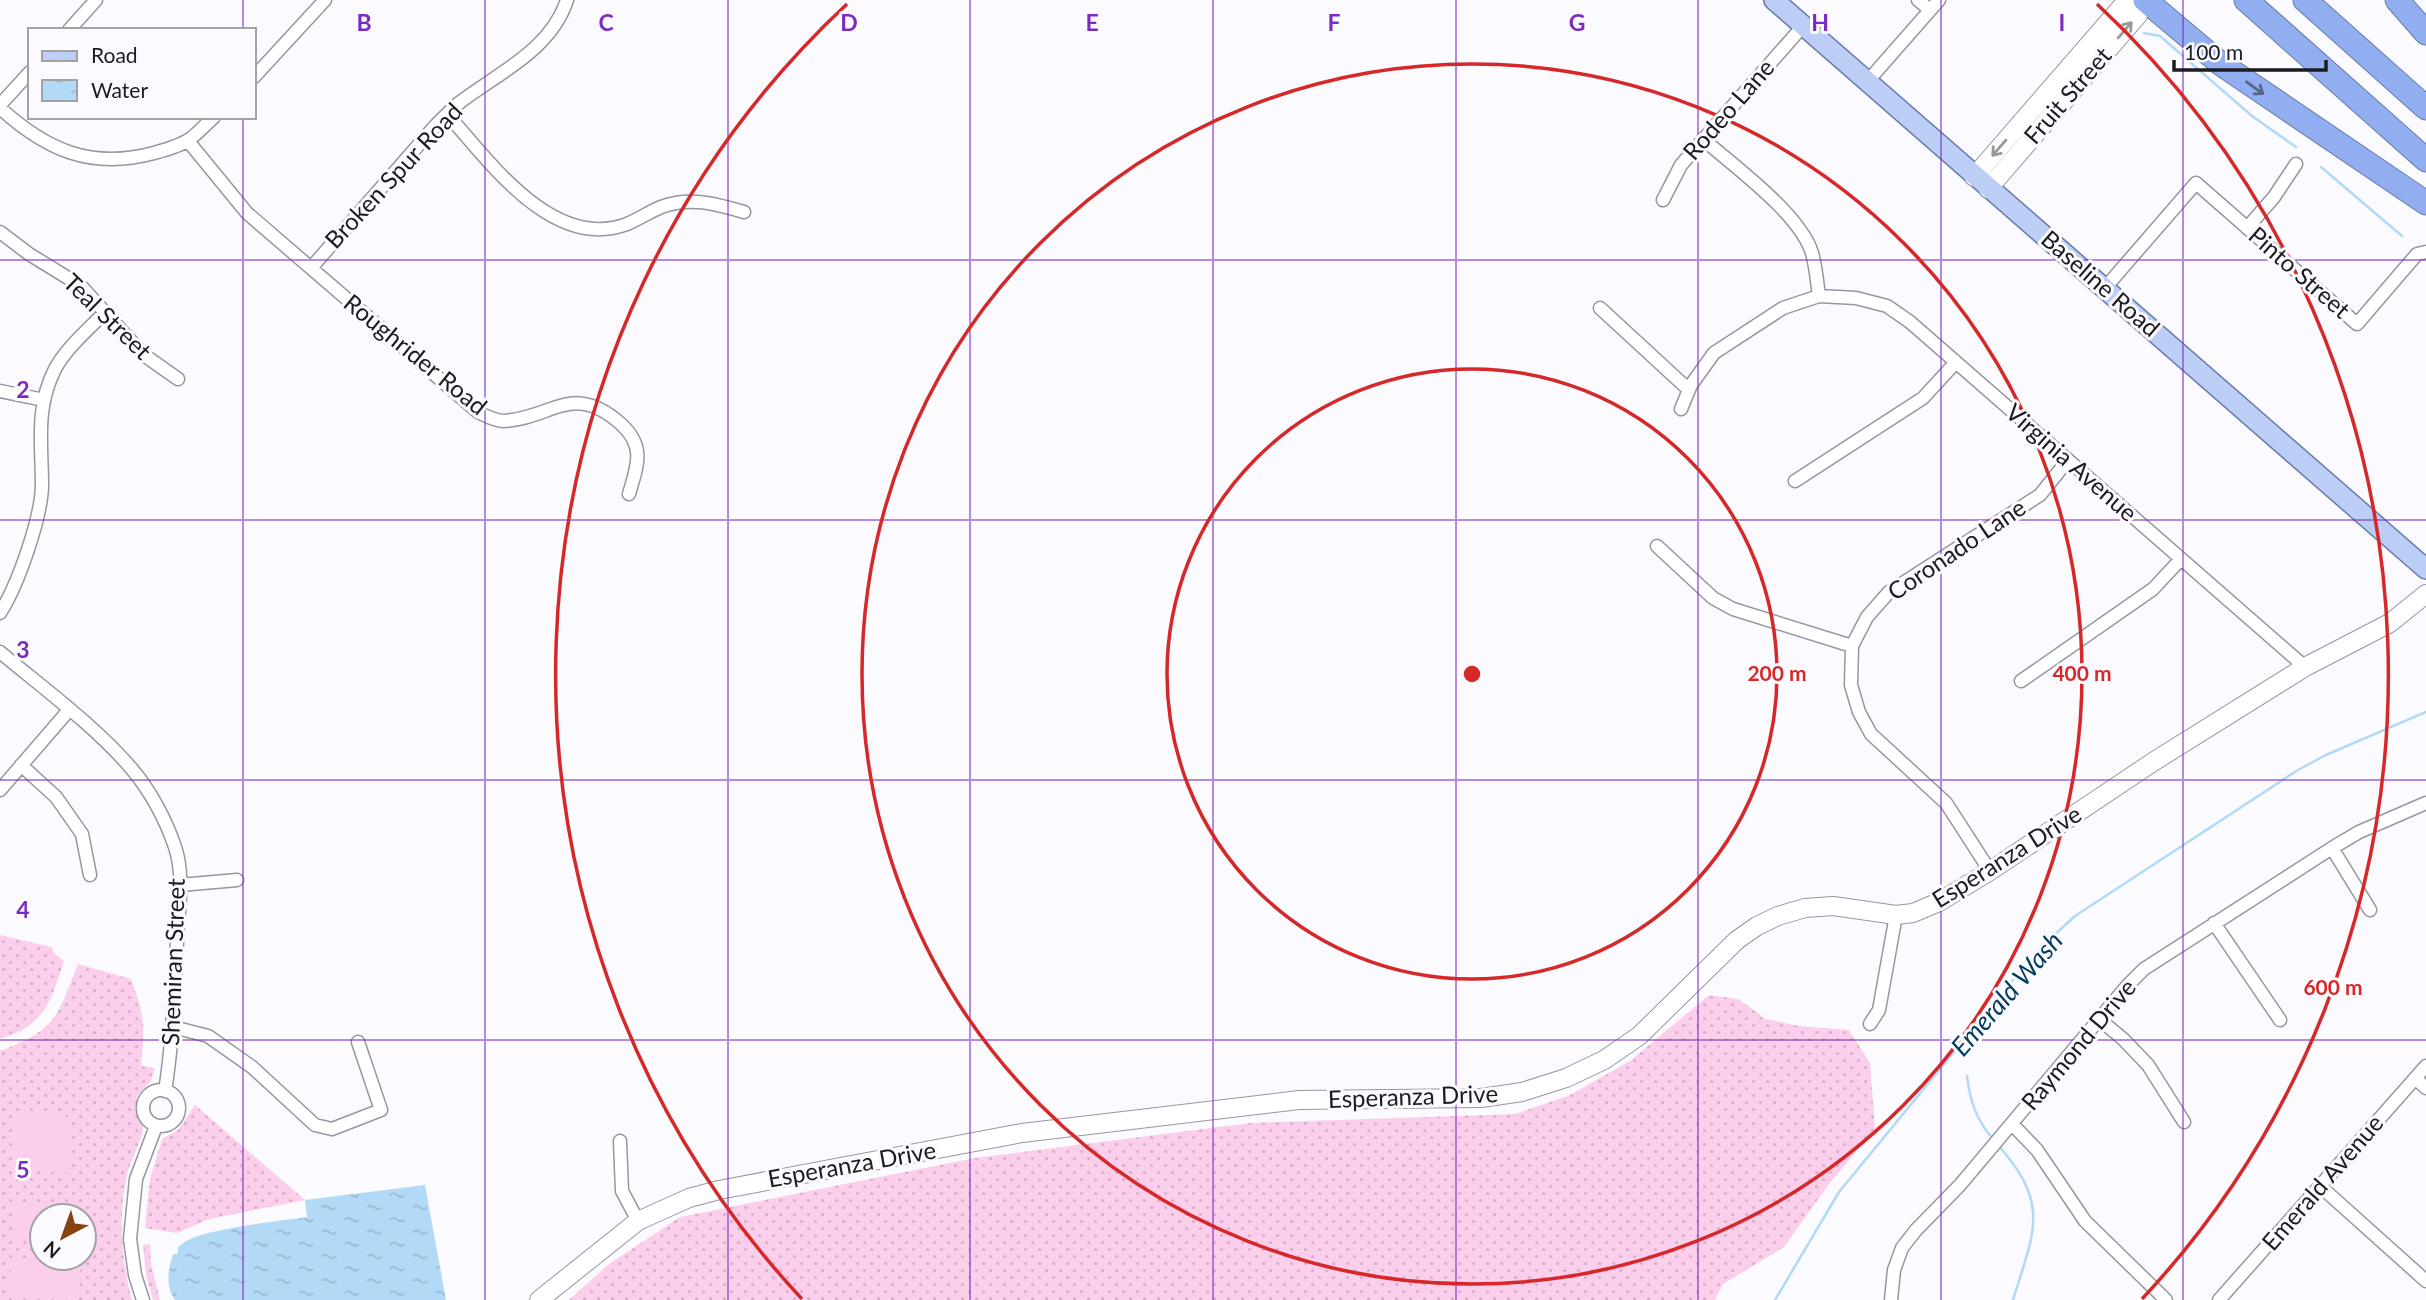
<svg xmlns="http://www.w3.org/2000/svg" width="2426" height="1300" viewBox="0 0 2426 1300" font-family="Lato,sans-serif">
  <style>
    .grass { fill: url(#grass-dots); fill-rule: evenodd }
    .pitch { fill: #fbceec }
    .water { fill: url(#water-ripples) }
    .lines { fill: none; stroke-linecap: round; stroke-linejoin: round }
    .stream { stroke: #b2d9f6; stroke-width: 2.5 }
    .street-casing { stroke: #9796a1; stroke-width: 15 }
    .secondary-casing { stroke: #9796a1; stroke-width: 20 }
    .primary-casing { stroke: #687ba7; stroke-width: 22 }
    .highway-casing { stroke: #687ba7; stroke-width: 25 }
    .street { stroke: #fff; stroke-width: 12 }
    .secondary { stroke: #fff; stroke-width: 18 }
    .primary { stroke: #bdcef6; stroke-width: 19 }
    .highway { stroke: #91aef0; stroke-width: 23 }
    .oneway { stroke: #99999b }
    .oneway2 { stroke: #566588 }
    .grid { fill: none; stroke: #7b2cbf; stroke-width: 2; stroke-opacity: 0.55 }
    .ring { fill: none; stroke: #d62828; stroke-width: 3.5 }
    .labels { text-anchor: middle; stroke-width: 6; stroke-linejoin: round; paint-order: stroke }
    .street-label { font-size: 24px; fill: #1c1c20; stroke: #fafaff }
    .water-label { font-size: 26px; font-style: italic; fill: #003c5e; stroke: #fafaff }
    .grid-label { font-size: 23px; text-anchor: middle; font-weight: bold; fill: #7b2cbf; stroke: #fafaff; stroke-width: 6; stroke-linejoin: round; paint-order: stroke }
    .centre { fill: #d62828; stroke: #fafaff; stroke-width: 3.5 }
    .ring-label { font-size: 21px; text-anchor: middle; font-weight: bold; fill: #d62828; stroke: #fafaff; stroke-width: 6; stroke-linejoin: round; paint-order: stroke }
  </style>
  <defs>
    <pattern id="grass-dots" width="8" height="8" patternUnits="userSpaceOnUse" patternTransform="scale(1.75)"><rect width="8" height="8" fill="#fbceec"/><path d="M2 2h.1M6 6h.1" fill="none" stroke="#d7b0ca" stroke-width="1.8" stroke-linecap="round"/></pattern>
    <pattern id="water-ripples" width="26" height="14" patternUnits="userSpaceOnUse" patternTransform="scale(1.75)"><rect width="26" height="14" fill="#b2d9f6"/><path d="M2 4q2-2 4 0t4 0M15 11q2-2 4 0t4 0" fill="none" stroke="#98bad3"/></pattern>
  </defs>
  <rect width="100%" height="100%" fill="#fafaff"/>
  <path class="grass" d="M0 935 51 947 55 954 64 961C51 1002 44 1026 0 1039Z
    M78 964 131 979C145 1016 145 1027 141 1066L155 1068 151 1081 137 1096C136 1109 143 1118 143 1128 142 1141 130 1161 127 1175 118 1216 121 1260 132 1300H0V1051C57 1030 57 1017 78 964ZM42 1216H84V1258H42Z
    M1709 995 1738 999 1766 1019 1799 1026 1849 1030 1870 1063 1875 1129 1829 1184 1784 1247 1723 1284 1715 1300H569L609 1264 680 1217 975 1158 1250 1123 1515 1114 1570 1095 1630 1061Z
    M195 1105 305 1200 209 1219 177 1233 145 1228 150 1179 162 1139 178 1130Z
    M150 1244 151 1264 160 1300H153L146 1275 143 1245Z"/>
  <path class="pitch" d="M15 1113 71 1117 68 1173 12 1170Z
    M14 1202 84 1206 83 1216H42V1241L12 1239Z
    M11 1260 81 1265 79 1300 8 1298Z"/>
  <path class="water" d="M425 1185 446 1300H175C165 1284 168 1272 173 1254H178C178 1248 177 1248 182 1244 199 1229 281 1221 307 1217L305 1200Z"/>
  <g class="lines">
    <path class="stream" d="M2144 33 2160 36 2252 116 2296 147
      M2321 167 2402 236
      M1971 1048 1976 1035 1996 1003
      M1967 1076C1970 1101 1976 1120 1994 1140
      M1998 1145C2051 1205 2034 1231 2013 1300
      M1775 1300 1839 1192 2037 951 2075 916 2298 770 2326 755 2426 712"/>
    <defs>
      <path id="street" d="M1918 0 1930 10
        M69 30 96 0
        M254 77 325 0
        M1867 82 1939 0
        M0 105 30 72
        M0 108C46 150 91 170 154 153 165 150 180 146 190 139 198 133 206 124 214 117
        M447 114C489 161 553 252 627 224 639 219 649 212 661 207 689 196 717 204 744 212
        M1703 139C1735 167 1800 214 1812 253 1816 267 1817 282 1819 296
        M188 141 247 213 478 412C486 416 495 421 504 421 553 418 573 381 621 424 646 447 637 466 629 494
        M1663 200 1681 165 1803 26
        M2247 228 2274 197 2296 164
        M0 232 29 254 81 286 144 355 178 379
        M311 268 436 125C443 118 451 110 459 103 498 73 551 50 567 0
        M2105 288 2196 183 2357 324 2417 254 2426 252
        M1600 308 1689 390
        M0 391 44 400
        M1681 409 1691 385 1714 353 1783 308 1819 296 1856 298 1887 306 1910 322 2305 667
        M1795 481 1923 398 1956 362
        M1657 546 1713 598 1733 609 1852 646
        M0 613C18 585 41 519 42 486 42 445 35 408 55 369 67 347 88 330 105 312
        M0 652C43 688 95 726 131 768 150 790 166 820 175 847 185 876 178 912 177 942 174 992 173 1042 165 1091
        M2021 681 2153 589 2181 559
        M21 765 56 797 82 834 90 875
        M0 790 69 710
        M2332 848 2370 910
        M1990 871 1946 803 1871 734 1859 712 1851 685 1852 646 1867 617 1889 592 2040 495 2068 460
        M180 885 237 880
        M2214 923 2280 1020
        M2099 1019 2123 1039 2148 1065 2184 1122
        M1870 1024 1879 1010 1896 915
        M173 1027 208 1036 252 1067 315 1125 332 1129 381 1110 358 1042
        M2415 1078 2426 1088
        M143 1108a18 18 0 1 1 36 0a18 18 0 1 1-36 0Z
        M2012 1124 2037 1150 2085 1221 2166 1300
        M620 1141 622 1191 638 1221
        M2320 1186 2426 1281
        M143 1300 135 1275 130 1239 136 1179 156 1126
        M1891 1300 1894 1270 1902 1248 1916 1230 1960 1185 2127 986 2144 969 2332 848 2359 832 2426 803
        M2219 1300 2426 1066"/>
      <path id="secondary" d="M1974 177 2124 4 2133 0
        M1988 189 2138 15 2140 0
        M539 1300 638 1221 689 1198 719 1190 1022 1133 1299 1100 1481 1098 1522 1092 1566 1078 1604 1060 1639 1036 1737 940 1757 926 1778 916 1805 908 1833 906 1896 915 1913 913 1939 902 1990 871 2153 762 2305 667 2390 623 2426 594"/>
      <path id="primary" d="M1774 0 2426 569"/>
      <path id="highway" d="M2145 0 2221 64 2426 203
        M2246 0 2426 160
        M2305 0 2426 108
        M2397 0 2426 33"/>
    </defs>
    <use href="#street" class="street-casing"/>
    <use href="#secondary" class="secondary-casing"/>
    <use href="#primary" class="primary-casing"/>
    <use href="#highway" class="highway-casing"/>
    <use href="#street" class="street"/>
    <use href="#secondary" class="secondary"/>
    <use href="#primary" class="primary"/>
    <use href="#highway" class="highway"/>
  </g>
  <defs><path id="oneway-shaft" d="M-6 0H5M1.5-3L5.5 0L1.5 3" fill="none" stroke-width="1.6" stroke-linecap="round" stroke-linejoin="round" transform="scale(1.75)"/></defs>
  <g class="oneway">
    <use href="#oneway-shaft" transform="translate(2125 30) rotate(-49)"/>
    <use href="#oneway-shaft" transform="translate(1999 148) rotate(131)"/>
  </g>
  <use class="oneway2" href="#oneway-shaft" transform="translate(2255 88) rotate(36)"/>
  <path class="grid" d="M243 0V30M485 0V1300M728 0V1300M970 0V1300M1213 0V1300M1456 0V1300M1698 0V1300M1941 0V1300M2183 0V1300M243 117V1300M0 260H2426M0 520H2426M0 780H2426M0 1040H2426"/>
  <g class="ring">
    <circle cx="1472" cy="674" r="305"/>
    <circle cx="1472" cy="674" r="610"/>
    <path d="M802 1299A916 916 0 0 1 847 4M2097 4A916 916 0 0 1 2142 1299"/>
  </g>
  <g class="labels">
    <g class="street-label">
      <text transform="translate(2068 96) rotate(-49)" y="8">Fruit Street</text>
      <text transform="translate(1729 110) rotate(-49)" y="8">Rodeo Lane</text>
      <text transform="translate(394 176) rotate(-47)" y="8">Broken Spur Road</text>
      <text transform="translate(2299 273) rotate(41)" y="8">Pinto Street</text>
      <text transform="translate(2100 284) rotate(41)" y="8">Baseline Road</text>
      <text transform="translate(107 317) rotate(44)" y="8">Teal Street</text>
      <text transform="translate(415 355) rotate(39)" y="8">Roughrider Road</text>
      <text transform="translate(2071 463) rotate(41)" y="8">Virginia Avenue</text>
      <text transform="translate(1957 550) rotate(-34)" y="8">Coronado Lane</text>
      <text transform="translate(2007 857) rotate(-32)" y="8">Esperanza Drive</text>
      <text transform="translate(174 962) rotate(-88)" y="8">Shemiran Street</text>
      <text transform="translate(2079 1045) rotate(-50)" y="8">Raymond Drive</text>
      <text transform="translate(1413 1097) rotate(-2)" y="8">Esperanza Drive</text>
      <text transform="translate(852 1165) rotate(-10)" y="8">Esperanza Drive</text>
      <text transform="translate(2323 1183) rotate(-49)" y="8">Emerald Avenue</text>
    </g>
    <g class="water-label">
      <text transform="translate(2007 994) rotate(-49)" y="9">Emerald Wash</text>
    </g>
  </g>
  <g class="grid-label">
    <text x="364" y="31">B</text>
    <text x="606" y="31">C</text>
    <text x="849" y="31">D</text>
    <text x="1092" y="31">E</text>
    <text x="1334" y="31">F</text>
    <text x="1577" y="31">G</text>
    <text x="1820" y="31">H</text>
    <text x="2062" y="31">I</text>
    <text x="23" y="398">2</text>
    <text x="23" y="658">3</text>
    <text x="23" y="918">4</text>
    <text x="23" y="1178">5</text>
  </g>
  <circle cx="1472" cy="674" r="10" class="centre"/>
  <g class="ring-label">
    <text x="1777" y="681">200 m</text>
    <text x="2082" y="681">400 m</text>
    <text x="2333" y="995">600 m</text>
  </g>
  <rect x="28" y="28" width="228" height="91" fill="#fafaff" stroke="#a1a1a6" stroke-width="2"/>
  <rect x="42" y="51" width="35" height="10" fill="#bdcef6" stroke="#a1a1a6" stroke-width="2"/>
  <text x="91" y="63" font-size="21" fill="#1c1c20">Road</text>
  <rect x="42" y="80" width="35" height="21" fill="url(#water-ripples)" stroke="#a1a1a6" stroke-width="2"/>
  <text x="91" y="98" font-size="21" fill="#1c1c20">Water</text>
  <g transform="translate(63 1237) rotate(221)"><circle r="33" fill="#fafaff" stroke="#a1a1a6" stroke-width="2"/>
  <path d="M0-5L12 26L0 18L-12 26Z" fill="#854310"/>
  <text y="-10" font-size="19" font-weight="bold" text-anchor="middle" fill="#1c1c20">N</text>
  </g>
  <path d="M2174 60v10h152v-10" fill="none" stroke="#1c1c20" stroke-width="3.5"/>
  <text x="2184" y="60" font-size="21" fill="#1c1c20" stroke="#fafaff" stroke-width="5" paint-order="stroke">100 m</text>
</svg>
